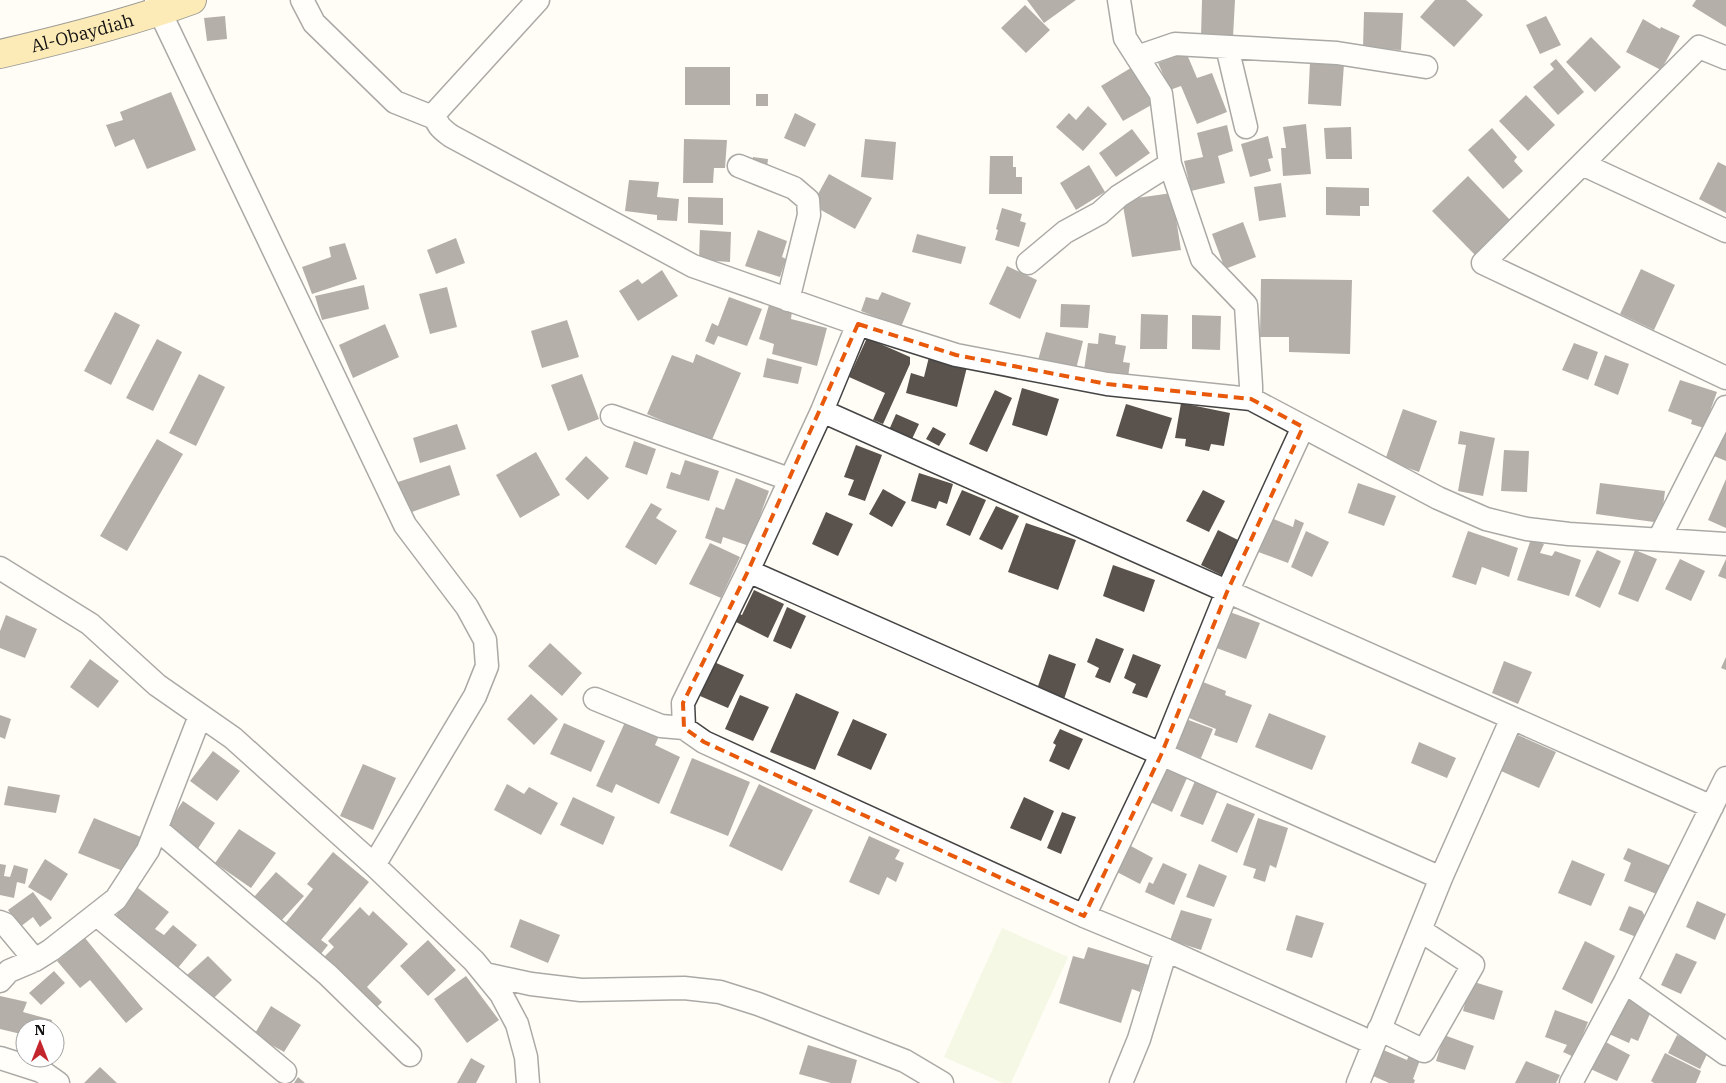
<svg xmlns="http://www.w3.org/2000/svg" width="1726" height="1083" viewBox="0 0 1726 1083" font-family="'IBM Plex Serif',serif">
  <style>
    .pitch { fill: #e6f2cf }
    .building { fill: #5a524d }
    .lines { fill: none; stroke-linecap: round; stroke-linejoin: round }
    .minor-casing { stroke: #444; stroke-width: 25 }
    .major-casing { stroke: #222; stroke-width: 30 }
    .minor { stroke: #fff; stroke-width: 22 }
    .major { stroke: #f9d66b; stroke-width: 28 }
    .marked { fill: none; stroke: #e8590c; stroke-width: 4; stroke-dasharray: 10 6; stroke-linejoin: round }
    .labels { text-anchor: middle; stroke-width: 5; stroke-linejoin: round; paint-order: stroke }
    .street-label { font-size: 18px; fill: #111; stroke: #fff }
  </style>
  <rect width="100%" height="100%" fill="#fffdf5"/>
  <path class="pitch" d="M1002 928 1068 957 1011 1083H1003L944 1057Z"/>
  <path class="building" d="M1027 0H1076L1044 23Z
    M1202 0H1235L1233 37 1201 36Z
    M1435 0H1466L1483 15 1454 47 1420 17Z
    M1696 0H1726V27L1692 6Z
    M1025 5 1050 30 1026 53 1001 28Z
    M1364 12 1403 13 1401 50 1363 48Z
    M225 16 227 39 207 41 204 18Z
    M1546 16 1561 45 1540 54 1526 25Z
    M1643 19 1660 29 1661 27 1680 36 1661 70 1626 52Z
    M1591 37 1621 67 1595 92 1566 62Z
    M1186 52 1197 78 1212 73 1227 112 1197 124 1181 86 1170 90 1158 63Z
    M1556 59 1584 92 1558 115 1533 87 1554 69 1550 64Z
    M1310 62 1344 64 1341 106 1308 104Z
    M1134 66 1155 103 1123 121 1101 86Z
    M685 67H730V105H685Z
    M171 92 196 150 147 169 134 139 115 147 106 125 123 120 120 112Z
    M756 94H768V106H756Z
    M1526 95 1555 125 1528 151 1499 121Z
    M1088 106 1107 124 1083 151 1056 127 1069 113 1076 120Z
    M795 113 816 124 805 147 784 138Z
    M1306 124 1311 174 1283 176 1281 148H1286L1283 127Z
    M1227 125 1233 151 1218 156 1225 183 1191 191 1184 161 1203 157 1197 133Z
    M1351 127 1352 159H1326L1324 128Z
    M1492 128 1517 157 1514 161 1523 171 1503 189 1468 150Z
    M1132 129 1150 153 1116 177 1099 153Z
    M1268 136 1273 158 1268 159 1271 171 1250 177 1241 144Z
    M684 139 727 140 725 168H714L713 183H683Z
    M865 139 896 142 893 180 861 177Z
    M990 156H1013V167H1016V177H1022V194H989Z
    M753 157 768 159 767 168 752 164Z
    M1718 162 1726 166V213L1699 199Z
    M1089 165 1105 192 1076 210 1060 183Z
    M829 174 872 198 855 229 812 205Z
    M1468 176 1510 220 1475 255 1432 211Z
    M629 180 659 182 657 197 679 199 677 221 657 220V215L625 211Z
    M1281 183 1286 217 1259 221 1254 187Z
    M1326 187 1369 188V206H1360V216L1326 215Z
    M1172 193 1181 250 1132 257 1122 200Z
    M688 197 723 198V225L688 223Z
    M1002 208 1022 214 1020 221 1026 223 1019 247 995 240 998 230 996 229Z
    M1243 222 1256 257 1225 269 1212 234Z
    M700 230 731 232 730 262 699 260Z
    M758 230 787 241 782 257 786 259 780 277 745 266Z
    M917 234 966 247 961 264 912 252Z
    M456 238 465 263 436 274 427 250Z
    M345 243 357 279 312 294 302 267 331 257 329 247Z
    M1007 266 1037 280 1020 319 989 304Z
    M1641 269 1675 285 1654 330 1620 314Z
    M662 270 678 296 638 321 619 291 638 279 642 284Z
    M1261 279 1352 280 1350 354 1289 352V337H1260Z
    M364 285 369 309 322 320 315 296Z
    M447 287 457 327 430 334 419 294Z
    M882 292 911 303 901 327 861 311 866 297 878 300Z
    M729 297 762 309 747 346 718 336 714 345 705 341 712 323 718 326Z
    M1061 304 1090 305 1088 328 1060 327Z
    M769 305 792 311 791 319 827 328 817 366 772 354 774 344 759 339Z
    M115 312 140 325 111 385 84 371Z
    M1141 314 1168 315 1167 349H1140Z
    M1192 315 1221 316 1220 350 1192 349Z
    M567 320 579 357 542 368 531 331Z
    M385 324 399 357 353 378 339 345Z
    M1046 332 1083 341 1076 369 1038 360Z
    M1099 333 1116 336 1115 344 1126 346 1123 362 1130 363 1128 377 1084 370 1088 343 1098 344Z
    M867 338 910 357V364L883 424 873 420 885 393 849 377Z
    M157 339 182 352 153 411 126 398Z
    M1574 343 1598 352 1588 380 1562 370Z
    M696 354 741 373 711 442 647 414 672 355 693 363Z
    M1605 355 1629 364 1618 395 1594 385Z
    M929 357 967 367 957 407 906 393 911 373 924 377Z
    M767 358 802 367 798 384 763 377Z
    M199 374 225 387 196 446 169 433Z
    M582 374 599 419 568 431 551 385Z
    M1680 380 1717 392 1704 428 1691 424 1692 420 1668 411Z
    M1022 388 1059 399 1047 436 1012 425Z
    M995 390 1012 398 987 452 969 444Z
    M1181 403 1230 413 1224 446 1211 444 1209 451 1185 446 1186 439 1175 438Z
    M1126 404 1172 418 1162 449 1116 436Z
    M1403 409 1437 421 1419 472 1385 460Z
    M896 414 919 424 912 439 889 430Z
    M457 424 466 449 420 463 413 438Z
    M1726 424V461L1714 456Z
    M933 427 946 434 939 446 926 439Z
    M1460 431 1495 438 1483 496 1458 491 1466 445 1458 444Z
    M157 439 183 454 127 551 100 536Z
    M634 441 656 449 647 475 625 467Z
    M856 445 882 455 865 501 848 495 854 480 844 477Z
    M1504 450 1529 451 1527 492 1501 491Z
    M536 452 560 495 520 518 496 475Z
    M586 456 609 478 588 500 565 479Z
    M685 460 719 471 709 501 666 488 671 472 680 475Z
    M450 465 460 495 409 513 398 482Z
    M919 473 953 484 947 504 939 501 936 509 911 501Z
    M736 478 769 491 749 546 723 537 721 544 705 538 716 507 724 510Z
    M1726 479V528L1708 520Z
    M1358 483 1396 496 1384 526 1348 513Z
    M1600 483 1665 491 1661 523 1596 514Z
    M883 489 906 502 892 527 869 514Z
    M962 490 986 500 970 536 946 525Z
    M1203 490 1225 501 1209 532 1186 521Z
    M651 503 662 509 656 518 677 531 656 565 625 547Z
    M996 506 1019 516 1002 550 979 539Z
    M826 512 853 524 838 556 812 544Z
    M1264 515 1293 527 1295 519 1304 523 1288 563 1250 549Z
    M1026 523 1076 540 1058 590 1008 572Z
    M1218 530 1242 542 1225 577 1201 565Z
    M1306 531 1329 542 1312 577 1291 567Z
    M1468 531 1518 548 1509 577 1482 567 1476 585 1452 577Z
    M1531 539 1544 544 1540 553 1552 556 1555 551 1581 560 1569 596 1517 580Z
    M710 543 740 557 721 598 689 584Z
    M1597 550 1621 561 1600 608 1575 596Z
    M1635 550 1657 559 1638 602 1618 594Z
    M1680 559 1705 571 1691 601 1665 589Z
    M1726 559V579L1718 576Z
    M1113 565 1155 580 1144 612 1103 596Z
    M754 590 784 604 768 638 734 621 737 613 742 615Z
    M787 607 806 616 791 649 773 641Z
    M1227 611 1260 623 1246 659 1214 647Z
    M6 615 37 629 25 658 0 648V631Z
    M1096 638 1124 649 1110 683 1095 677 1099 668 1087 662Z
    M550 643 582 673 562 696 528 666Z
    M1049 654 1076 664 1064 699 1037 689Z
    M1133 654 1161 665 1147 698 1132 693 1136 684 1124 678Z
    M1726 657V670L1721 668Z
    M90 659 119 681 98 708 70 687Z
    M1504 661 1532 672 1518 704 1492 693Z
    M714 662 744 675 728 708 700 696Z
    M1203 682 1226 691 1225 695 1252 705 1237 743 1214 735 1216 729 1189 718Z
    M796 693 839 712 815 770 770 752Z
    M531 694 558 719 534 745 507 719Z
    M740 695 769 707 753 741 725 729Z
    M1269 713 1326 736 1312 770 1255 747Z
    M0 715 11 719 5 739 0 737Z
    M1183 718 1213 729 1201 758 1172 746Z
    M853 719 887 734 871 770 837 755Z
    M626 720 659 736 655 745 680 757 659 804 616 784 612 793 596 786Z
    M564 723 605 741 591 772 550 754Z
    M1060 729 1083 739 1069 770 1049 761 1056 745 1053 743Z
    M1518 735 1556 752 1539 788 1501 771Z
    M1419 742 1456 758 1447 778 1411 763Z
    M213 751 240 771 217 801 190 781Z
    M692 758 750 782 728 836 670 813Z
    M363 764 396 778 373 830 340 816Z
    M1162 766 1187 778 1172 812 1146 800Z
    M1195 781 1218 790 1203 825 1180 816Z
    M507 784 524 794 529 787 558 803 541 835 494 810Z
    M759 784 813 810 782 871 729 846Z
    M8 786 60 795 56 813 4 805Z
    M573 797 615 817 603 845 560 825Z
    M1024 797 1054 811 1041 841 1010 828Z
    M183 801 215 823 197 850 165 828Z
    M1227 803 1255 814 1237 853 1211 841Z
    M1062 812 1076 817 1061 854 1047 848Z
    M94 818 141 837 129 865 125 864 123 871 78 853Z
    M1258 818 1288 828 1276 868 1270 865 1265 882 1253 878 1256 869 1243 865Z
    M239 829 276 853 251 888 215 863Z
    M869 836 900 850 895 859 904 863 896 882 887 877 879 895 849 882Z
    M1129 845 1153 858 1140 884 1115 871Z
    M1628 848 1671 866 1659 895 1624 881 1631 863 1623 859Z
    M333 852 369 882 321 940 328 945 320 955 284 925 313 889 307 884Z
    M45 859 68 874 51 901 28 887Z
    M1572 860 1605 874 1591 906 1558 893Z
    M1163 863 1187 874 1174 905 1145 892 1149 882 1153 884Z
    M0 864 6 865 4 876 10 877 14 865 28 869 25 884 17 882 14 898 0 895Z
    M1199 864 1227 876 1214 907 1186 897Z
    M276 872 304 896 281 921 254 897Z
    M138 888 169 912 155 929 164 935 173 925 197 945 177 969 114 918Z
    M33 892 52 918 40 927 33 917 20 927 8 910Z
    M1697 901 1726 914 1715 940 1686 927Z
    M1629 906 1642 911 1648 921 1641 939 1619 930Z
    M360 907 369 916 373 911 408 944 367 987 382 1002 375 1009 323 958 334 947 328 941Z
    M1181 910 1212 919 1201 950 1170 940Z
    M1296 915 1324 923 1312 958 1286 950Z
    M520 919 560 935 548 963 510 947Z
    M85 938 143 1009 126 1023 90 980 80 988 57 961Z
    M428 940 456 970 428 996 400 966Z
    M1585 941 1615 956 1592 1004 1562 989Z
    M1088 947 1149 965 1140 992 1132 989 1121 1023 1059 1003 1073 956 1084 959Z
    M1676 953 1697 962 1681 994 1661 985Z
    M208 956 232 980 210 1002 186 976Z
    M54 971 65 983 41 1005 29 993Z
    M466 976 499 1020 467 1043 434 999Z
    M1471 981 1503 991 1494 1020 1463 1011Z
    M0 996 27 1002 23 1012 52 1020 50 1028H25V1035L0 1029Z
    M1625 998 1652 1009 1638 1041 1631 1038 1629 1043 1609 1034Z
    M271 1006 301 1025 284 1052 254 1035Z
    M1555 1010 1588 1022 1574 1057 1563 1052 1567 1045 1545 1037Z
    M1444 1035 1474 1046 1465 1070 1436 1061Z
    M1677 1035 1709 1050 1700 1069 1668 1053Z
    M1600 1039 1630 1055 1617 1081 1586 1067Z
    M808 1045 857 1060 851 1083H831L799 1074Z
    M1381 1049 1407 1060 1409 1055 1420 1060 1413 1079 1415 1080 1414 1083H1389L1371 1075Z
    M1665 1053 1701 1071 1696 1083H1654L1651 1081Z
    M471 1058 485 1066 476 1083H457Z
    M1526 1061 1560 1075 1556 1083H1515Z
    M100 1067 117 1083H84Z
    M298 1077 305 1083H294Z"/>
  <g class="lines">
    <defs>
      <path id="minor" d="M156 0 160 12 405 525 467 607 485 640 487 666 475 696 374 865
        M302 0 314 23 395 102 435 118
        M538 0 436 112C434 124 443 130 451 136L693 266 858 324 956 355 1107 384 1251 399 1438 498 1486 519 1527 529 1569 534 1726 544
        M1119 0 1125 38 1161 94 1170 164 1202 259 1246 305 1251 386V399
        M1227 47 1246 127
        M1137 57 1175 44 1337 53 1426 67
        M1726 58 1699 47 1483 263 1726 378
        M1582 164 1726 231
        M739 166 794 188 808 200 809 215 788 300
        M1028 263 1065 232 1100 213 1119 196 1170 164
        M858 324 822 411 748 571 683 703 684 728 704 742 1084 916 1166 950 1373 1043
        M822 411 1712 807
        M612 416 789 479
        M1659 539 1726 407
        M0 568 90 624 157 685 233 738 374 865 474 961 501 994 517 1024 526 1057 528 1083
        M748 571 1441 878
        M595 699 661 726 684 728
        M157 829 328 975 410 1055
        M97 915 285 1072
        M1084 916 1161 755 1227 592 1303 427
        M0 922 5 924 35 960
        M485 974 531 984 581 990 684 988 720 992 758 1004 905 1061 942 1083
        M0 981 9 971 35 960 51 950 116 899 148 850 200 716
        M1625 982 1726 1054
        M1379 1029 1424 1051 1473 965 1420 930
        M0 1058 41 1071 58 1083
        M1121 1083 1139 1039 1166 950
        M1358 1083 1441 878 1512 718
        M1571 1083 1625 982 1726 778"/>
      <g id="major">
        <path id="s1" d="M0 54C65 39 129 23 192 0"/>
      </g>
    </defs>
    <use href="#minor" class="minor-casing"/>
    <use href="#major" class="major-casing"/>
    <use href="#minor" class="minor"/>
    <use href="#major" class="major"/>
  </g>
  <path d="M0 0H1726V1083H0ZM858 324 956 355 1107 384 1251 399 1303 427 1227 592 1161 755 1084 916 704 742 684 728 683 703 748 571Z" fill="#fffdf5" fill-opacity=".55" fill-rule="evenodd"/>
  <path class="marked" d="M858 324 956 355 1107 384 1251 399 1303 427 1227 592 1161 755 1084 916 704 742 684 728 683 703 748 571Z"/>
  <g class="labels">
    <g class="street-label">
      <text dy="6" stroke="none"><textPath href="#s1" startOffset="85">Al-Obaydiah</textPath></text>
    </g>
  </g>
  <g transform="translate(40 1043)"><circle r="24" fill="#ffffff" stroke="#a0a0a0"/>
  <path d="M0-4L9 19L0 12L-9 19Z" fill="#c4262e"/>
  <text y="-8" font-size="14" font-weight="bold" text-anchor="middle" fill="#111111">N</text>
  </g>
</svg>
